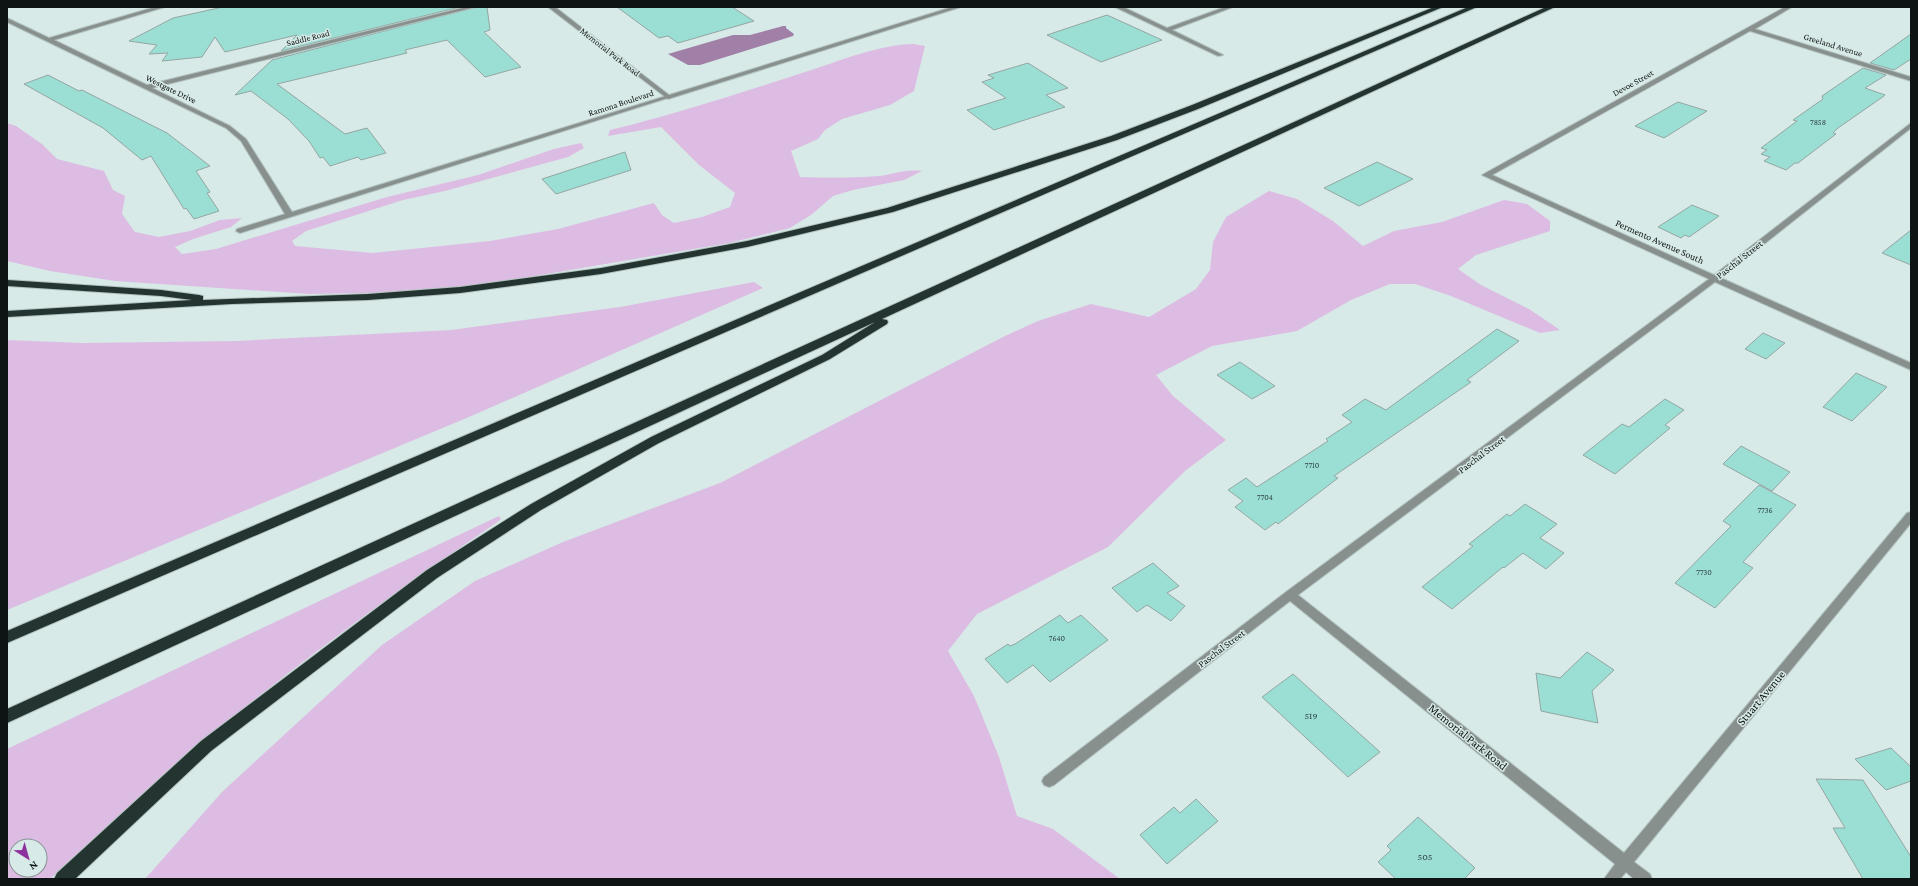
<svg xmlns="http://www.w3.org/2000/svg" width="1918" height="886" viewBox="0 0 1918 886" font-family="'Crimson Pro',serif">
  <style>
    .green { fill: #ddbce3; fill-rule: evenodd }
    .water { fill: #a180a8 }
    .building { fill: #9bded4; stroke: #94a6a2 }
    .lines { fill: none; stroke-linecap: round; stroke-linejoin: round }
    .minor-casing { stroke: #b3c3c1; stroke-width: 2 }
    .tertiary-casing { stroke: #b3c3c1; stroke-width: 2 }
    .motorway-casing { stroke: #b3c3c1; stroke-width: 2 }
    .minor { fill: #88908e; fill-rule: evenodd }
    .tertiary { fill: #88908e; fill-rule: evenodd }
    .motorway { fill: #243431; fill-rule: evenodd }
    .labels { text-anchor: middle; stroke-width: 3; stroke-linejoin: round; paint-order: stroke }
    .number-label { font-size: 8px; fill: #314643 }
    .far-street-label { font-size: 9px; fill: #0e1413; stroke: #d7eae7 }
    .street-label { font-size: 10px; fill: #0e1413; stroke: #d7eae7 }
    .near-number-label { font-size: 10px; fill: #314643 }
    .near-street-label { font-size: 12px; fill: #0e1413; stroke: #d7eae7 }
  </style>
  <rect width="100%" height="100%" fill="#d7eae7"/>
  <path class="green" d="M913 44 925 46 914 91 890 105 842 119 825 130 818 139 791 151 800 177C826 178 853 178 880 176 894 174 907 169 922 171L904 180 853 190 833 196 811 215 790 228 729 243 523 278 424 292 308 294 115 281 50 271 7 261V123L16 126 42 144 57 159 104 171 113 190 125 196 122 214 135 232 159 237 190 231 220 220 242 218 231 227 193 239 175 247 182 254 216 249 387 197 478 175 554 149 581 143 584 148 568 157 445 191 403 200 306 231 292 241 295 246 373 253 490 241 558 229 654 203 662 215 674 223 702 217 730 207 735 193 699 165 661 127 608 136 610 130C676 114 740 93 805 72 840 61 877 45 913 44Z
    M1269 191 1297 199 1333 221 1363 246 1394 231 1442 222 1504 200 1527 204 1550 221V231L1476 255 1458 269 1481 285 1529 309 1560 330 1540 333 1451 296 1415 284H1390L1351 300 1297 331 1212 346 1156 375 1173 396 1226 440 1185 471 1108 547 977 614 948 651 974 696 999 757 1017 816 1053 829 1120 879H145L222 792 382 645 475 581 563 542 720 483 1005 336 1038 321 1091 304 1149 317 1196 289 1210 270 1213 242 1226 217Z
    M754 282 763 288 469 417 7 610V340L83 343 236 341 451 330 620 307Z
    M499 516 501 519 496 523C394 592 295 665 200 744 148 787 99 834 50 879H7V749ZM16 846H40V870H16Z"/>
  <path class="water" d="M783 26H786V28L794 34 793 36 700 65H688L668 54 733 35H750Z"/>
  <path class="building" d="M223 7H460L281 51 297 35 225 52 215 37 202 57 162 61 168 53 149 54 157 45 129 41 173 18Z
    M477 7H487L490 30 484 32 521 67 485 77 447 40 405 50 407 53 277 84 345 134 367 128 386 153 361 160 358 157 330 166 323 157 320 158 309 141 288 119 251 91 235 95 272 60Z
    M617 7H732L754 21 678 43 668 36 659 38Z
    M1107 15 1162 40 1101 62 1047 35Z
    M1911 34V59L1894 70 1870 63Z
    M1028 63 1068 88 1046 95 1065 107 994 130 967 110 1006 98 982 82 994 78 988 75Z
    M1863 68 1886 75 1865 88 1885 95 1884 96 1838 128 1833 133 1836 134 1798 163H1795L1786 170 1764 161 1770 157 1761 154 1767 150 1761 148 1797 121 1793 120 1823 99 1822 96Z
    M48 75 79 91 82 90 167 133 210 166 196 171 210 192 207 193 219 211 194 219 186 208 184 209 151 156 142 160 103 128 24 84Z
    M1678 102 1707 111 1664 138 1635 126Z
    M625 152 631 170 556 194 542 179Z
    M1377 162 1413 179 1359 206 1324 188Z
    M1692 205 1719 216 1689 237 1685 235 1681 238 1658 227Z
    M1911 230V265L1882 253Z
    M1497 329 1519 341 1467 380 1471 382 1334 476 1338 478 1278 524 1276 522 1265 530 1235 507 1243 501 1228 490 1246 478 1257 487 1328 441 1326 439 1352 422 1342 415 1365 399 1386 410Z
    M1763 333 1785 343 1766 359 1745 349Z
    M1240 362 1275 386 1252 399 1217 375Z
    M1856 373 1887 387 1852 421 1823 407Z
    M1665 399 1684 410 1665 425 1670 428 1615 474 1583 455 1622 424 1629 427Z
    M1741 446 1790 472 1772 491 1723 464Z
    M1759 485 1796 505 1743 562 1753 568 1715 608 1675 583 1731 526 1723 521Z
    M1525 504 1557 524 1540 538 1564 553 1546 569 1523 553 1504 568 1503 567 1452 609 1422 587 1473 546 1469 544 1507 514 1510 516Z
    M1153 563 1179 586 1167 593 1185 606 1171 621 1147 605 1137 612 1112 588Z
    M1060 615 1068 623 1081 615 1108 640 1050 682 1033 665 1007 683 985 659 1008 644 1010 646 1015 644Z
    M1587 652 1614 670 1592 691 1598 723 1541 711 1536 673 1560 678Z
    M1293 674 1380 752 1348 777 1262 697Z
    M1891 748 1911 767V781L1886 790 1855 759Z
    M1816 779 1863 780 1911 857V879H1863L1833 828H1845Z
    M1196 799 1218 821 1167 864 1140 835 1174 807 1180 813Z
    M1418 817 1475 868 1464 879H1396L1378 862 1391 850 1387 846Z"/>
  <g class="lines">
    <defs>
      <path id="minor" d="M155 7H165L54 40 147 85 466 7H476L152 88 230 126 246 139 292 212 666 96 671 97 240 233 236 231 237 229 285 214 241 141 226 128 7 22V18L49 38Z
        M1115 7H1123L1167 28 1225 7H1233L1172 30 1223 55 1218 56Z
        M1785 7H1792L1755 29 1911 77V81L1750 31 1492 175 1714 275 1911 123V128L1721 278 1911 363V370L1715 282 1298 595 1624 853 1907 513 1911 512V523L1634 862 1650 874 1652 879H1634L1626 872 1620 879H1604L1615 864 1290 601 1054 785 1049 787 1044 785 1042 781 1044 777 1286 592 1709 279 1482 175Z"/>
      <path id="tertiary" d="M548 7H555L669 95 952 7H961L668 99Z"/>
      <path id="motorway" d="M1434 7H1443L1198 109 1117 140 893 212 747 247 601 274 460 293 368 300 232 304 7 317V311L192 300 161 296 7 286V280L161 290 199 295 203 296V300L368 294 460 287 601 268 747 241 887 208 1111 136 1192 105Z
        M1468 7H1477L7 643V631Z
        M1546 7H1555L882 319 887 320 888 322 887 324 830 359 659 443 541 510 437 578 211 751 75 879H54L57 873 201 741 427 570 531 504 651 437 822 355 875 322 7 723V709Z"/>
    </defs>
    <use href="#minor" class="minor-casing"/>
    <use href="#tertiary" class="tertiary-casing"/>
    <use href="#motorway" class="motorway-casing"/>
    <use href="#minor" class="minor"/>
    <use href="#tertiary" class="tertiary"/>
    <use href="#motorway" class="motorway"/>
  </g>
  <g class="labels">
    <g class="number-label">
      <text x="1818" y="125">7858</text>
      <text x="1312" y="468">7710</text>
      <text x="1265" y="500">7704</text>
      <text x="1765" y="513">7736</text>
      <text x="1704" y="575">7730</text>
      <text x="1057" y="641">7640</text>
    </g>
    <g class="far-street-label">
      <text transform="translate(308 38) rotate(-14)" y="3">Saddle Road</text>
      <text transform="translate(1833 45) rotate(17)" y="3">Greeland Avenue</text>
      <text transform="translate(610 52) rotate(38)" y="3">Memorial Park Road</text>
      <text transform="translate(1633 83) rotate(-29)" y="3">Devoe Street</text>
      <text transform="translate(171 89) rotate(26)" y="3">Westgate Drive</text>
      <text transform="translate(621 103) rotate(-18)" y="3">Ramona Boulevard</text>
    </g>
    <g class="street-label">
      <text transform="translate(1660 241) rotate(24)" y="4">Permento Avenue South</text>
      <text transform="translate(1739 259) rotate(-38)" y="4">Paschal Street</text>
      <text transform="translate(1481 454) rotate(-37)" y="4">Paschal Street</text>
      <text transform="translate(1221 648) rotate(-37)" y="4">Paschal Street</text>
    </g>
    <g class="near-number-label">
      <text x="1311" y="719">519</text>
      <text x="1425" y="860">505</text>
    </g>
    <g class="near-street-label">
      <text transform="translate(1761 698) rotate(-50)" y="4">Stuart Avenue</text>
      <text transform="translate(1468 737) rotate(39)" y="4">Memorial Park Road</text>
    </g>
  </g>
  <rect width="1918" height="886" fill="none" stroke="#0e1413" stroke-width="16"/>
  <g transform="translate(28 858) rotate(143)"><circle r="19" fill="#d7eae7" stroke="#879492"/>
  <path d="M0-3L7 15L0 10L-7 15Z" fill="#8d329d"/>
  <text y="-6" font-size="11" font-weight="bold" text-anchor="middle" fill="#0e1413">N</text>
  </g>
</svg>
